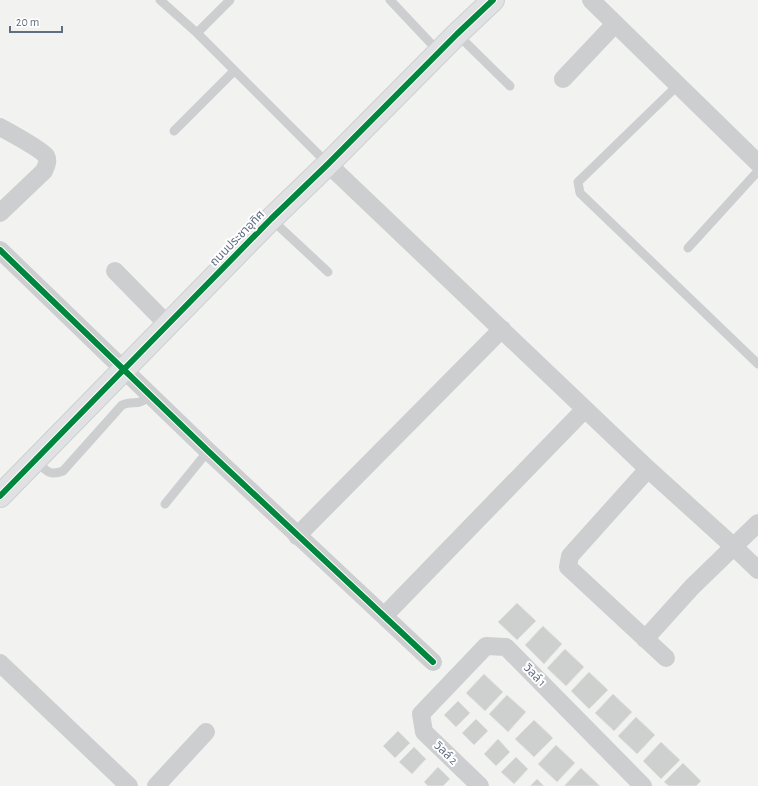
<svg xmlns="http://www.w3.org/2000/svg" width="758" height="786" viewBox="0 0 758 786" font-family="'Alegreya Sans','Noto Sans Thai',sans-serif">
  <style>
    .building { fill: #ced0d0; stroke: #e2e2e0 }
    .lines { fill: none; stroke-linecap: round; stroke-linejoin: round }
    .secondary-casing { stroke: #ced0d0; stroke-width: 24 }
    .lane { stroke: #cdcecf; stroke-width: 9 }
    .street { stroke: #cdcecf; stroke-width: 18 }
    .secondary { stroke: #e0e1e2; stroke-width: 22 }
    .cycleway-casing { stroke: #fff; stroke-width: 8 }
    .cycleway { stroke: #00873e; stroke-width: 6 }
    .labels { text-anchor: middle; stroke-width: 4; stroke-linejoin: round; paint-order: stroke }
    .street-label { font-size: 12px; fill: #616d82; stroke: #fff }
  </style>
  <rect width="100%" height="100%" fill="#f2f3f0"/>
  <path class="building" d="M517 603 536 621 517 640 498 622Z
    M543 626 562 644 544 664 525 645Z
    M565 649 584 667 566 686 547 668Z
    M589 672 608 690 589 709 571 691Z
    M484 674 503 692 485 711 466 693Z
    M613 694 632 712 614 731 595 713Z
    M507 695 526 712 508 732 489 714Z
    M458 701 470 713 456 727 444 715Z
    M636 717 655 735 637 754 618 736Z
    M476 719 488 731 474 745 462 733Z
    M534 720 553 738 534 757 515 739Z
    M398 731 410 743 395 758 383 746Z
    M498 739 510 752 496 766 484 754Z
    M661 742 680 760 661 779 643 761Z
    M556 745 575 763 557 782 538 764Z
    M414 747 426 759 412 774 399 762Z
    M516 757 528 769 514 784 501 772Z
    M683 763 701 781 696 786H669L664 782Z
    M438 767 450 779 443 786H428L424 782Z
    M581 768 600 786H564Z
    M537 779 544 786H530Z"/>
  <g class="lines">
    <defs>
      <path id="secondary" d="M0 496 271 219 328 164 457 34 493 0"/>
    </defs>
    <use href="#secondary" class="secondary-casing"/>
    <path class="lane" d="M160 0 197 33 328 164
      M390 0 439 52
      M197 33 230 0
      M457 34 510 86
      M678 85 578 182 580 193 758 364
      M174 131 234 71
      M271 219 328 272
      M688 248 758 171
      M35 459C45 469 48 477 63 471L122 405C134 399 137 408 150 395
      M165 504 208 451"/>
    <path class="street" d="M591 0 758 163
      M563 79 615 24
      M0 127C9 132 41 149 46 156 49 161 46 166 44 171L0 213
      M328 164 648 469 733 546 758 570
      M0 250 208 451 433 662
      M115 271 168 325
      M648 469 570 556 568 567 666 658
      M297 536 502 329
      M384 616 585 409
      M645 639 692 587 758 523
      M0 663 129 786
      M156 786 206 732
      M480 786 424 732 421 714 486 646 506 647 643 786"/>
    <use href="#secondary" class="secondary"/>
    <defs>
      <path id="cycleway" d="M0 250 208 451 433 662
        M0 496 271 219 328 164 457 34 493 0"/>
    </defs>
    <use href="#cycleway" class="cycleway-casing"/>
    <use href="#cycleway" class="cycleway"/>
  </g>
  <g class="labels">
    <g class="street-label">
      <text transform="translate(237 238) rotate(-46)" y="4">ถนนประชาอุทิศ</text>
      <text transform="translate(535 675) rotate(46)" y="4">วิลล์ 1</text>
      <text transform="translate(446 753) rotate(44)" y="4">วิลล์ 2</text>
    </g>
  </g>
  <path d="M10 26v6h52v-6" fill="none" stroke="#616d82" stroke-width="2"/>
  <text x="16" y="26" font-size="12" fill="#616d82" stroke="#ffffff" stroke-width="3" paint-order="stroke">20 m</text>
</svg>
